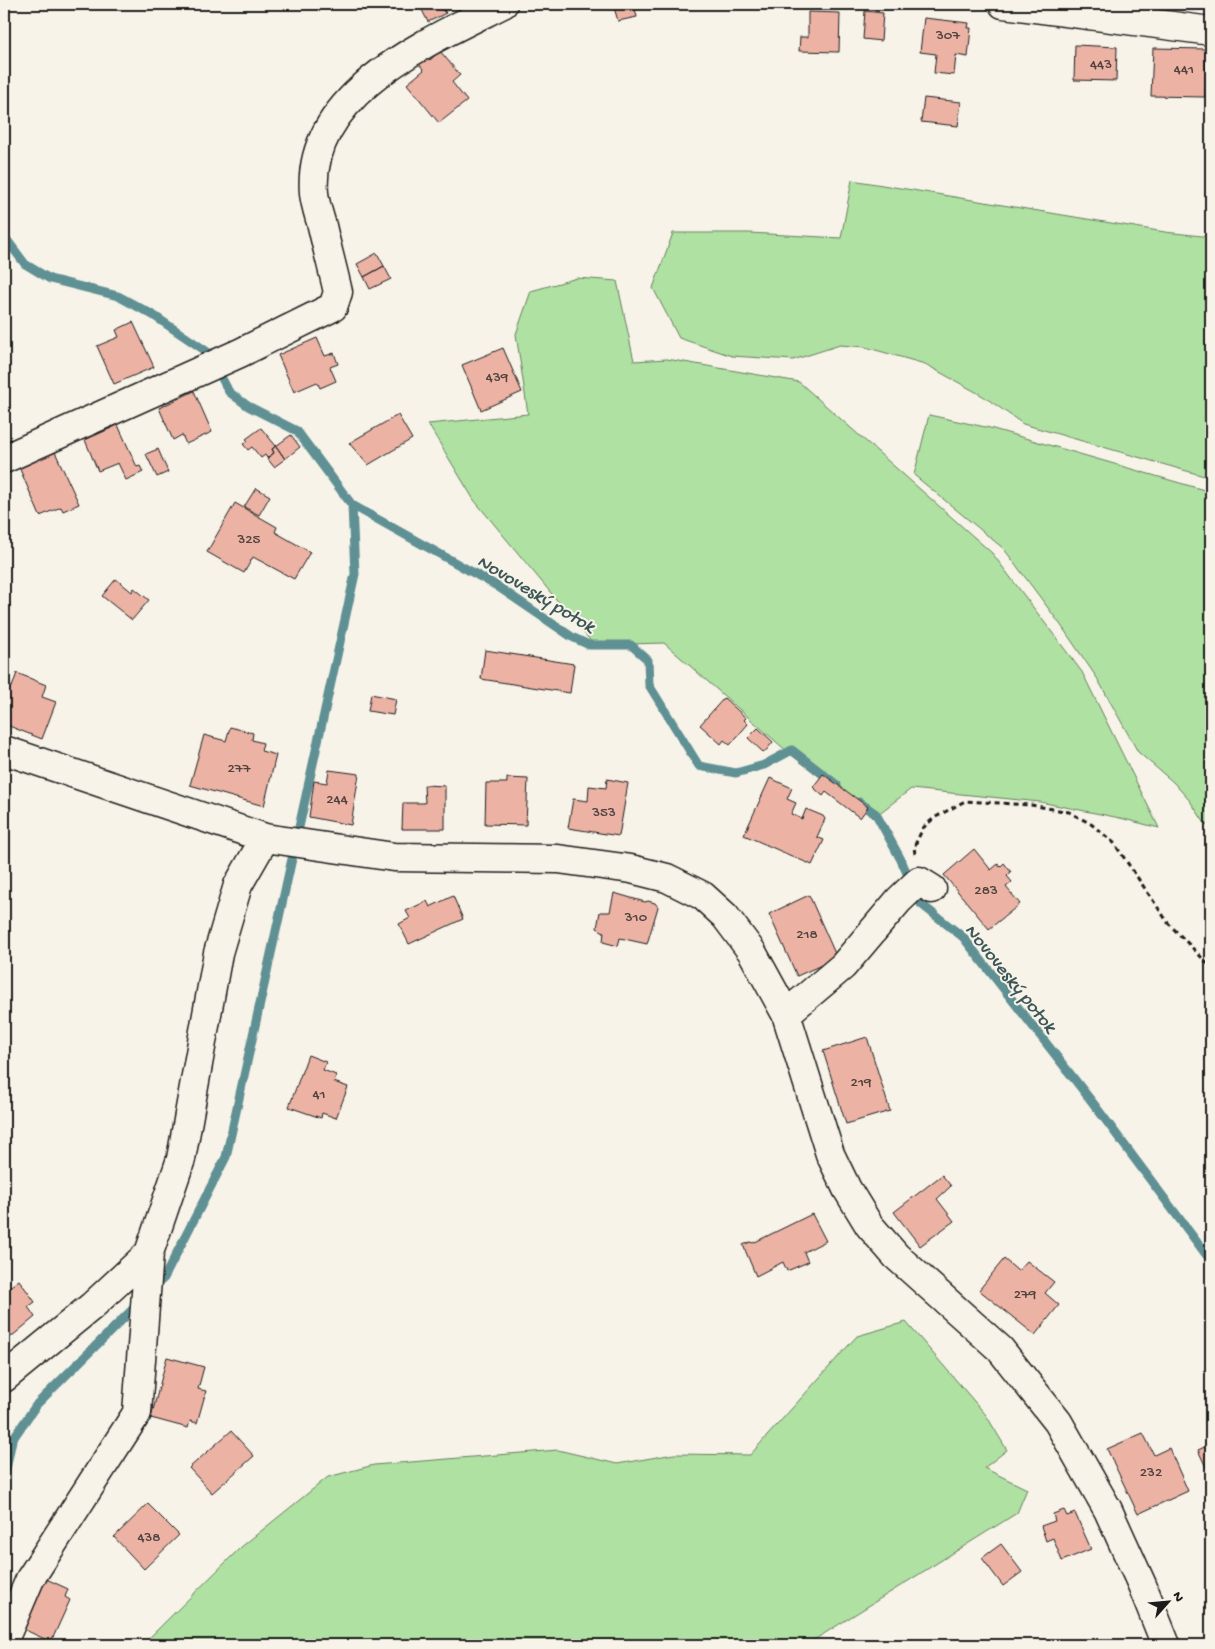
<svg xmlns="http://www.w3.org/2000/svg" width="1215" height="1649" viewBox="0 0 1215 1649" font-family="'Gochi Hand',sans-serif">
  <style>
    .green { fill: #afe1a2; stroke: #667e5f }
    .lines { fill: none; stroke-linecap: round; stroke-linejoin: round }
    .stream { stroke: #5f9094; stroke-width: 9 }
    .building { fill: #ecb3a5; stroke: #1c1c1c }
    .minor-casing { stroke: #1c1c1c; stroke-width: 31 }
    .path { stroke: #1c1c1c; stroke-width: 3; stroke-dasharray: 5 4; stroke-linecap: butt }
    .minor { stroke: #f7f3e8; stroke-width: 28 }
    .labels { text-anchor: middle; stroke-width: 4; stroke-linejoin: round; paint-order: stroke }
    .number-label { font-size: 15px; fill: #50423e }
    .water-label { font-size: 19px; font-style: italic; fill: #3d5658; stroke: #f7f3e8 }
  </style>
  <rect width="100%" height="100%" fill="#f7f3e8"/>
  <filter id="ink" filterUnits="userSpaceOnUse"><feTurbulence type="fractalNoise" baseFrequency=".02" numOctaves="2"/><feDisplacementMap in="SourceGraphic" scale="10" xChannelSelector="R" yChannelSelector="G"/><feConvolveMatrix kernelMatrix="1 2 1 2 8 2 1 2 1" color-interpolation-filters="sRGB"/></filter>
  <g filter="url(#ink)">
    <path class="green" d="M852 180 1165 232 1211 237V478L1023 424 983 396 925 364 865 347 840 345 793 360 732 356 679 338 653 288 673 233H749L841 238Z
      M577 278 617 281 634 361 667 359 799 382 992 553 1082 672 1159 828 1120 818 1040 802 911 789 873 818 790 754 664 643 594 645 474 500 428 424 528 414 516 334 531 291Z
      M929 415 990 428 1211 492V827L1206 825 1190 801 1173 782 1138 752 1097 678 1060 624 1004 549 914 475Z
      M906 1322 986 1415 1007 1450 984 1468 1027 1489 1017 1513 806 1645H142L240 1548 328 1477 374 1465 558 1450 617 1464 674 1454 750 1455 857 1336Z"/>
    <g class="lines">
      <path class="stream" d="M4 236 25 264 50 279 118 296 153 315 209 353 229 392 248 406 297 431 352 505 497 586 572 637 589 645H631L648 660 649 685 699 766 736 773 764 765 792 750 837 785
        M859 802 876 814 900 858 921 904 963 937 1093 1103 1211 1261
        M153 1288 164 1278 226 1157 355 574 352 505
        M4 1479 12 1440 37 1404 139 1303"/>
    </g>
    <path class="building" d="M419 4H435L446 13 428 22Z
      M435 4H441L446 13Z
      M613 4H645L634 6 637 17 618 21Z
      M865 11 883 13 881 41 863 39Z
      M808 12 840 13 839 52 799 51 800 37H808Z
      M924 18 969 23 968 28H971L968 57 956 55 954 75 934 73 936 54 920 52Z
      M1075 45 1117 47 1116 81 1074 80Z
      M1153 48 1206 49 1205 97 1151 96Z
      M440 51 460 75 452 82 467 101 439 123 407 84 424 70 418 63 427 56 430 60Z
      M924 98 961 102 958 126 921 122Z
      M377 253 384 266 364 277 357 264Z
      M384 266 391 279 370 289 364 277Z
      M133 322 154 367 114 384 97 346 119 337 116 330Z
      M317 338 325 356 334 353 338 364 330 367 336 381 320 388 317 382 294 392 278 355Z
      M503 348 522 392 481 410 462 365Z
      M194 391 212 432 186 444 182 435 173 440 159 408Z
      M398 415 412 439 368 465 349 443Z
      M118 425 137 467 140 466 143 472 126 480 118 463 98 471 85 440Z
      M261 428 276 446 272 449 274 453 267 458 265 455 261 458 252 447 248 450 243 444 248 441 246 439Z
      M291 435 300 447 285 459 276 446Z
      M276 446 285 459 274 467 267 458 274 453 272 449Z
      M158 449 168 472 157 477 146 454Z
      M55 452 79 504 63 511 61 507 40 516 19 467Z
      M256 488 270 496 259 515 244 507Z
      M235 503 277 527 275 532 310 552 294 579 253 557 244 573 207 552Z
      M116 579 132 592 134 588 149 600 132 620 102 596Z
      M485 650 574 664 570 693 481 679Z
      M17 673 46 685 42 697 56 702 42 739 4 724V684L12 687Z
      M371 694 396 699 393 715 368 711Z
      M724 698 746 718 744 720 748 724 730 745 724 740 721 744 700 725Z
      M230 727 253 733 252 740 263 743 261 751 276 755 264 806 190 785 204 735 226 741Z
      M758 728 773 742 764 753 748 738Z
      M329 770 359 774 351 825 309 817 314 781 327 783Z
      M823 774 868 807 860 818 826 792 823 796 813 787Z
      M507 778 528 779 526 825 485 824 486 783H507Z
      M770 778 792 788 787 799 796 803 791 814 802 819 806 809 823 816 825 819 817 837 824 840 812 865 744 835Z
      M607 779 628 783 619 836 568 828 573 799 588 801 589 786 606 788Z
      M424 785 445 786V829H402L403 803H425Z
      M974 849 991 870 998 864 1000 867 1004 863 1011 872 1007 876 1012 882 1006 887 1020 904 989 929 944 875Z
      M614 893 645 902 648 901 655 903 658 907 647 944 620 938 618 946 603 942 604 932 597 928 600 912H610Z
      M809 895 837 958 797 976 769 914Z
      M453 896 463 919 409 944 399 924 410 918 406 911 427 901 430 907Z
      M867 1037 890 1111 846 1124 823 1051Z
      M308 1055 326 1062 323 1070 336 1075 334 1082 348 1087 336 1118 322 1113 321 1118 289 1107Z
      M942 1175 951 1186 937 1199 954 1221 920 1246 894 1212Z
      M812 1214 826 1241 804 1252 808 1262 787 1271 783 1262 756 1276 743 1245 750 1242 753 1243Z
      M1004 1259 1018 1271 1027 1261 1054 1282 1045 1293 1059 1305 1035 1335 979 1290Z
      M19 1280 35 1302 28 1307 35 1317 11 1337 4 1327V1291Z
      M167 1357 204 1367 198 1389 206 1391 197 1423 190 1421 188 1428 151 1418Z
      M231 1431 254 1456 212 1493 189 1468Z
      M1143 1433 1154 1455 1169 1448 1188 1491 1138 1514 1107 1449Z
      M1211 1444V1478L1198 1450Z
      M148 1504 179 1535 144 1569 114 1537Z
      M1064 1510 1067 1516 1075 1513 1091 1549 1062 1561 1053 1538 1046 1541 1041 1526 1055 1521 1053 1514Z
      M1001 1544 1022 1572 1003 1586 982 1558Z
      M42 1577 68 1589 65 1597 70 1600 51 1642 19 1627Z"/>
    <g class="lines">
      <defs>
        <path id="minor" d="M1003 4 1211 31
          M4 459 240 353 333 307 338 292C333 270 327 248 322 226 319 215 315 204 314 193 306 93 429 41 503 4
          M4 750 265 838 394 857 558 859 631 869 667 878 703 896 725 916 752 952 786 1014 830 1154 847 1189 869 1225 896 1256 1000 1349 1058 1422 1108 1510 1142 1585 1166 1645
          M786 1014 843 966 899 900 919 881 932 889
          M4 1378 92 1306 149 1253 181 1159 218 953 238 885 265 838
          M4 1640 30 1579 137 1413 149 1253"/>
      </defs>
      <use href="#minor" class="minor-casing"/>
      <path class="path" d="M915 854 914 847 923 828 934 818 965 801 1031 805 1069 812 1091 824 1114 843 1169 924 1211 967"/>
      <use href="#minor" class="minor"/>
    </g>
  </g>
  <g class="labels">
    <g class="number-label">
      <text x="948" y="39">307</text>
      <text x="1101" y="68">443</text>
      <text x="1184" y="73">441</text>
      <text x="497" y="381">439</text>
      <text x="249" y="543">325</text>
      <text x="239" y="772">277</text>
      <text x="337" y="803">244</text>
      <text x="604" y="816">353</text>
      <text x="986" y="894">283</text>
      <text x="636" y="921">310</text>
      <text x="807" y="938">218</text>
      <text x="861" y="1086">219</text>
      <text x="319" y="1098">41</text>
      <text x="1025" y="1298">279</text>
      <text x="1151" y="1476">232</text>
      <text x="149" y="1541">438</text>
    </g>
    <g class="water-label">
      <text transform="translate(537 592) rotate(31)" y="7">Novoveský potok</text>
      <text transform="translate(1012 977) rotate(51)" y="7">Novoveský potok</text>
    </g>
  </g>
  <rect width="1215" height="1649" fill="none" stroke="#f7f3e8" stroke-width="20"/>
  <rect x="10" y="10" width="1195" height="1629" fill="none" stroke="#1c1c1c" stroke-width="2" filter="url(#ink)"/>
  <g transform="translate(1168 1602) rotate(63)" stroke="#f7f3e8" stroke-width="4" paint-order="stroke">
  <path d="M0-4L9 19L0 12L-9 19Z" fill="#1c1c1c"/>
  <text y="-8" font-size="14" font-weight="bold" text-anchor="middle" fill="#1c1c1c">N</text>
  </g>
</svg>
